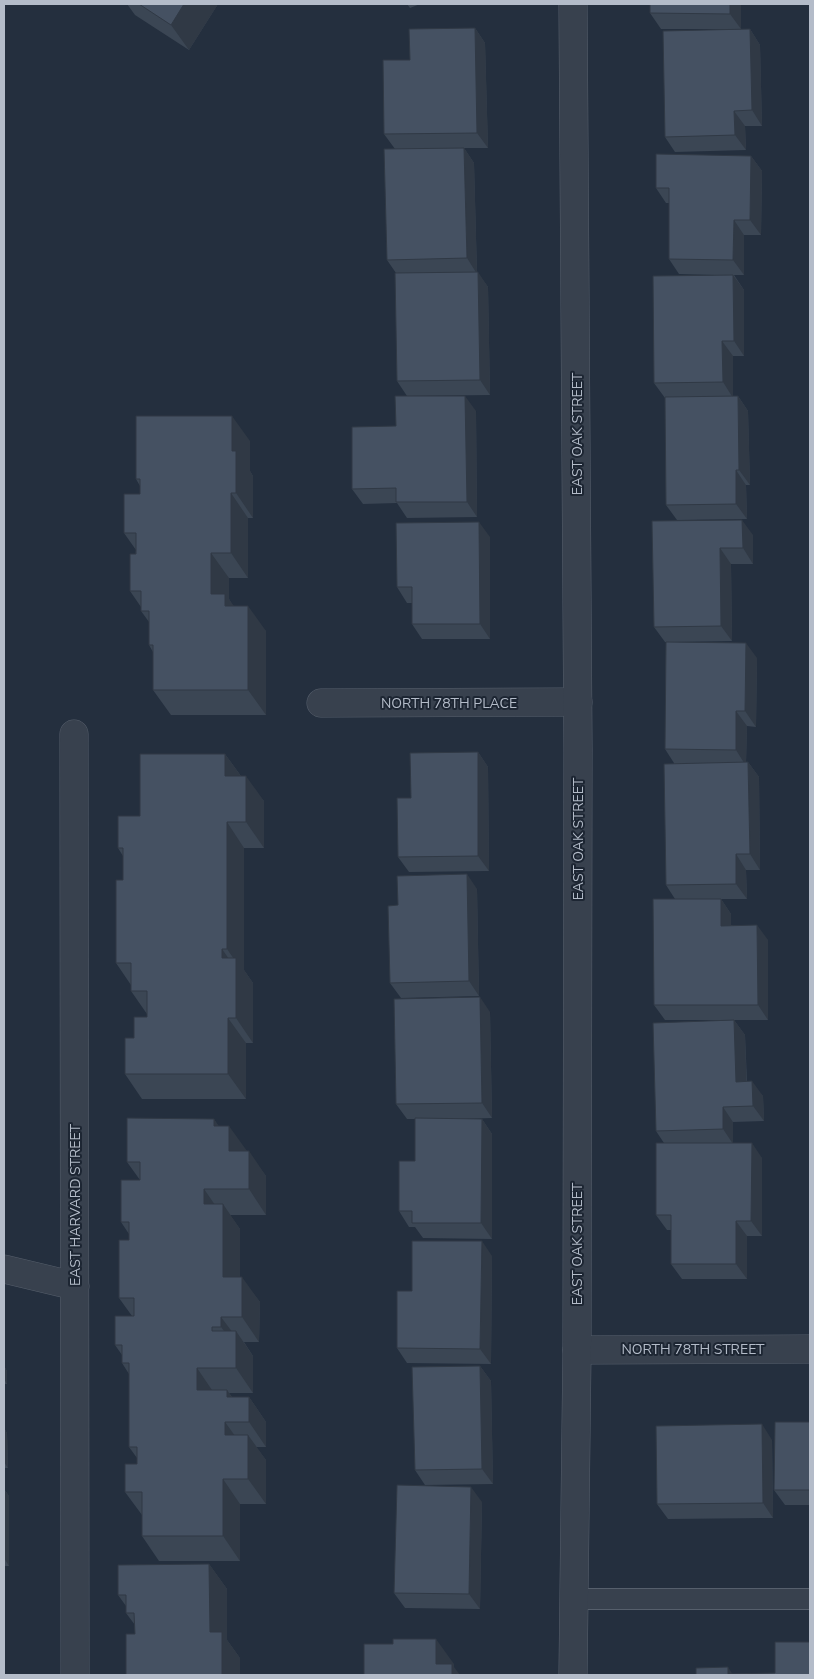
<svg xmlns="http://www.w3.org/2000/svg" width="814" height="1679" viewBox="0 0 814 1679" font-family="'Nunito Sans',sans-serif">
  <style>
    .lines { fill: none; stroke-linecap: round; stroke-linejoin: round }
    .service-casing { stroke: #565f6c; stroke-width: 22 }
    .minor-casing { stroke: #565f6c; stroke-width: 29 }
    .tertiary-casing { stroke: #565f6c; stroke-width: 29 }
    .service { stroke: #38414e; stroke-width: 20 }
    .minor { stroke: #38414e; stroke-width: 28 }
    .tertiary { stroke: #38414e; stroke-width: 28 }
    .wall { fill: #3b4654 }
    .shaded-wall { fill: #303945 }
    .building { fill: #455162; stroke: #303945 }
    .labels { text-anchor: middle; stroke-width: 4; stroke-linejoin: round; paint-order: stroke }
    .street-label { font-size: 14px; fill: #b4bcc9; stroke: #1d2633 }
  </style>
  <rect width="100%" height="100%" fill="#242f3e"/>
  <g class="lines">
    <defs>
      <path id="service" d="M573 1599H810"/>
      <path id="minor" d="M321 703 578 702
        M74 734 75 1675
        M4 1269 75 1286
        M577 1350 810 1349"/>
      <path id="tertiary" d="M573 1675 577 1350 578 750 573 4"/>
    </defs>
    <use href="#service" class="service-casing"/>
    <use href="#minor" class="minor-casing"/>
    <use href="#tertiary" class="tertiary-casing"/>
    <use href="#service" class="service"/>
    <use href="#minor" class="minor"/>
    <use href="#tertiary" class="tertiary"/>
  </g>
  <path class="wall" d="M127 4H218L189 50 135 15Z
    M407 4H420L410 8Z
    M741 4V29H661L650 13Z
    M475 28 485 43 488 148H464L474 163 477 272 488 287 490 395 407 396 397 381 396 273 387 260 395 149 384 134 410 60Z
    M750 29 760 45 762 126H745L746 150 675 152 665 137Z
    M751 156 762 171 761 235H744V275H734L744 290V356H733V396H738L748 411 750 485H746L747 519 677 520 666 505 665 398 654 383 714 275 679 274 669 259V203H666L656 188Z
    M476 411 477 517 407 518 397 503 363 504 352 489 396 426Z
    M250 441V471L253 476V518H248V578H229V599L233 606 266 631V715H171L153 690V652L149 645V622L141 611V607L130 591 136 550 124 533 140 494V486L136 479Z
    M652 521 753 535V564H731L732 641 675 642 757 658 756 727 747 726 746 762H748L759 777 760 870H746L747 899H721L731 914V925L768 940V1020H665L654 1005 675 899 666 885 674 763 665 749 666 642H665L654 627Z
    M490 537V639H422L412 624V603H407L397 587Z
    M478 752 488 767 489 871 409 872 398 857 411 798Z
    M225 754 241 776 264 801V848H244V970L253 983V1043H246V1099H142L125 1074 134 1038 147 1017V1014L131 991V985L116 963 123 880V856L118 848 140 816Z
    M477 889 479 996 401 998 390 983 398 905Z
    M490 1012 492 1118 457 1119H482L492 1134V1239L423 1238 415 1227H409L399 1211 415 1161V1119H407L396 1104Z
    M734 1020 745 1035 747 1081 763 1096 764 1121 733 1122V1143L762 1158V1236H747V1279H682L671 1264V1230H667L656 1215 664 1143 656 1131Z
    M214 1119 218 1126 247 1151 266 1176V1215H230L240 1229V1277L260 1302 259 1342H244L253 1356V1393H229L232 1397H249L266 1422V1447H256L266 1460V1504H240V1561H159L142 1536V1515L125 1492 137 1464V1458L129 1447V1374L122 1363V1355L115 1345 132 1316 119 1298 129 1240V1234L121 1222 140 1180 127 1162Z
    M492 1256 491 1364 407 1363 397 1348 412 1291Z
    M4 1366 7 1371V1384H4Z
    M480 1366 491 1381 493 1484 425 1485 415 1470Z
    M810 1422V1505H785L774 1490Z
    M4 1428 7 1433 8 1468H4Z
    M772 1440 773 1518 668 1519 657 1504Z
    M4 1489 9 1496V1566H4Z
    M482 1502 480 1609 405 1608 394 1593Z
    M209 1564 227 1589V1640L240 1658 135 1634V1625L126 1613V1606L118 1595Z"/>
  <path class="shaded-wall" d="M184 4H218L189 50 171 25Z
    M730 4H741V29L730 14Z
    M475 28 485 43 488 148 477 133Z
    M750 29 760 45 762 126 752 110Z
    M734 111 745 126 746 150 735 135Z
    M464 148 474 163 477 274 467 258Z
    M751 156 762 171 761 235 750 220Z
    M734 220 744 235V275L733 260Z
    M478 272 488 287 490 395 480 380Z
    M733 275 744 290V356L734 341Z
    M722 341 733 356V398L723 382Z
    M465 396 476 411 477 517 467 502Z
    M738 396 748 411 750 485 739 470Z
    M232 416 250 441V471L253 476V518L236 493 232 451Z
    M736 470 746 485 747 519 736 504Z
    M231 493 248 518V578L231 553Z
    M742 520 753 535V564L743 548Z
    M479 522 490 537V639L480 624Z
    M720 548 731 564 732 641 721 626Z
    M211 553 229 578V599L243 619 211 594Z
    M248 606 266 631V715L248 690Z
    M746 643 757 658 756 727 745 711Z
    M736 711 747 726 746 766 736 750Z
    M478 752 488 767 489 871 478 856Z
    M225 754 243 779 225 776Z
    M748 762 759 777 760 870 750 854Z
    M246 776 264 801V848L246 822Z
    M227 822 244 848V970L253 983V1043L236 1018 222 958V949L236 969V962L227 949Z
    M4 825 5 826V871L4 870Z
    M736 854 746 870 747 899 736 884Z
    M467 874 477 889 479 996 469 981Z
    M721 899 731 914V941L721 926Z
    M757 925 768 940V1020L758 1005Z
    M480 997 490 1012 492 1118 482 1103Z
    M228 1018 246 1043V1099L228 1074Z
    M734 1020 745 1035 747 1097 736 1082Z
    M752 1081 763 1096 764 1121 753 1106Z
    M723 1107 733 1122V1144L723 1129Z
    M214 1119 229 1141V1126L247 1151H229L214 1126Z
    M482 1119 492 1134V1239L481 1223Z
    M752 1143 762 1158V1236L751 1221Z
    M249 1151 266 1176V1215L249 1189Z
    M204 1189 222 1215 204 1204Z
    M223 1204 240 1229V1302L223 1277Z
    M736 1221 747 1236V1279L736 1264Z
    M482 1241 492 1256 491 1364 480 1349Z
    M242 1277 260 1302 259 1342 242 1317Z
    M221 1317 236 1337V1331L253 1356V1393L236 1368V1347L221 1327Z
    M4 1366 7 1371V1384L4 1379Z
    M480 1366 491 1381 493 1484 482 1469Z
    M197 1368 214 1393 197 1390Z
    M227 1390 244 1415V1422L227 1397Z
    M249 1397 266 1422V1447L249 1422Z
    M225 1422 243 1447 225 1435Z
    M762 1424 772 1440 773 1518 763 1503Z
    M4 1428 7 1433 8 1468 4 1462Z
    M248 1435 266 1460V1504L248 1479Z
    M223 1479 240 1504V1561L223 1536Z
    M471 1487 482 1502 480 1609 469 1594Z
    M4 1489 9 1496V1566L4 1558Z
    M209 1564 227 1589V1640L240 1658V1675H222L210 1632Z
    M436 1639 454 1664V1667L460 1675H444L436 1664Z
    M728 1667 733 1675 728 1674Z"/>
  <path class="building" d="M139 4H184L171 25Z
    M650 4H730V14L650 13Z
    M475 28 477 133 384 134 383 60H410L409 29Z
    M750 29 752 110 734 111 735 135 665 137 663 31Z
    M464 148 467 258 387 260 384 149Z
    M656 154 751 156 750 220H734L733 260 669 259V188H656Z
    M478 272 480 380 397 381 395 273Z
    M733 275 734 341H722L723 382 654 383 653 276Z
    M395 396H465L467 502H396V488L352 489V427L396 426Z
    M738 396 739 470H736V504L666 505 665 397Z
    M136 416H232V451H236V493H231V553H211V594H225V606H248V690H153V645H149V611H141V591H130V554H136V533H124V494H140V479H136Z
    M742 520 743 548H720L721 626 654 627 652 521Z
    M479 522 480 624H412V587H397L396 523Z
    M666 642 746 643 745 711H736V750L665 749Z
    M478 752V856L398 857 397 798H411L410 753Z
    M140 754H225V776H246V822H227V949H222V958H236V1018H228V1074H125V1038H134V1017H147V991H131V963H116V880H123V848H118V816H140Z
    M748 762 750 854H736V884L666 885 664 764Z
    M467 874 469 981 390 983 388 906 398 905 397 876Z
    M653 899H721V926L757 925 758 1005H654Z
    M480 997 482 1103 396 1104 394 999Z
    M734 1020 736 1082 752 1081 753 1106 723 1107V1129L656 1131 653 1023Z
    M127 1118 214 1119V1126H229V1151H249V1189H204V1204H223V1277H242V1317H221V1327H212V1331H236V1368H197V1390H227V1397H249V1422H225V1435H248V1479H223V1536H142V1492H125V1464H137V1447H129V1363H122V1345H115V1316H134V1298H119V1240H129V1222H121V1180H140V1162H127Z
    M415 1118 482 1119 481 1223H412V1211H399V1161H415Z
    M656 1143H752L751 1221H736V1264H671V1215H656Z
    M412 1241H482L480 1349 397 1348V1291H412Z
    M480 1366 482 1469 415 1470 412 1367Z
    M775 1422H810V1490H774Z
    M762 1424 763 1503 657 1504 656 1426Z
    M397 1485 471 1487 469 1594 394 1593Z
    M209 1564 210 1632H222V1675H126V1634H135L134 1613H126V1595H118V1565Z
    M393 1639H436V1664H452V1675H364V1644H393Z
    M775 1642H810V1675H696V1668L728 1667V1674L775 1673Z"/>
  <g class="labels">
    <g class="street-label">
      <text transform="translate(577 434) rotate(-90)" y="5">EAST OAK STREET</text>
      <text x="449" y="708">NORTH 78TH PLACE</text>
      <text transform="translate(578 839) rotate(-90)" y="5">EAST OAK STREET</text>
      <text transform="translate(75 1205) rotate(-90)" y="5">EAST HARVARD STREET</text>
      <text transform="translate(577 1244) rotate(-90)" y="5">EAST OAK STREET</text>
      <text x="693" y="1354">NORTH 78TH STREET</text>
    </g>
  </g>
  <rect width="814" height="1679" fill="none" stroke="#b4bcc9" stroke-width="10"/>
</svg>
